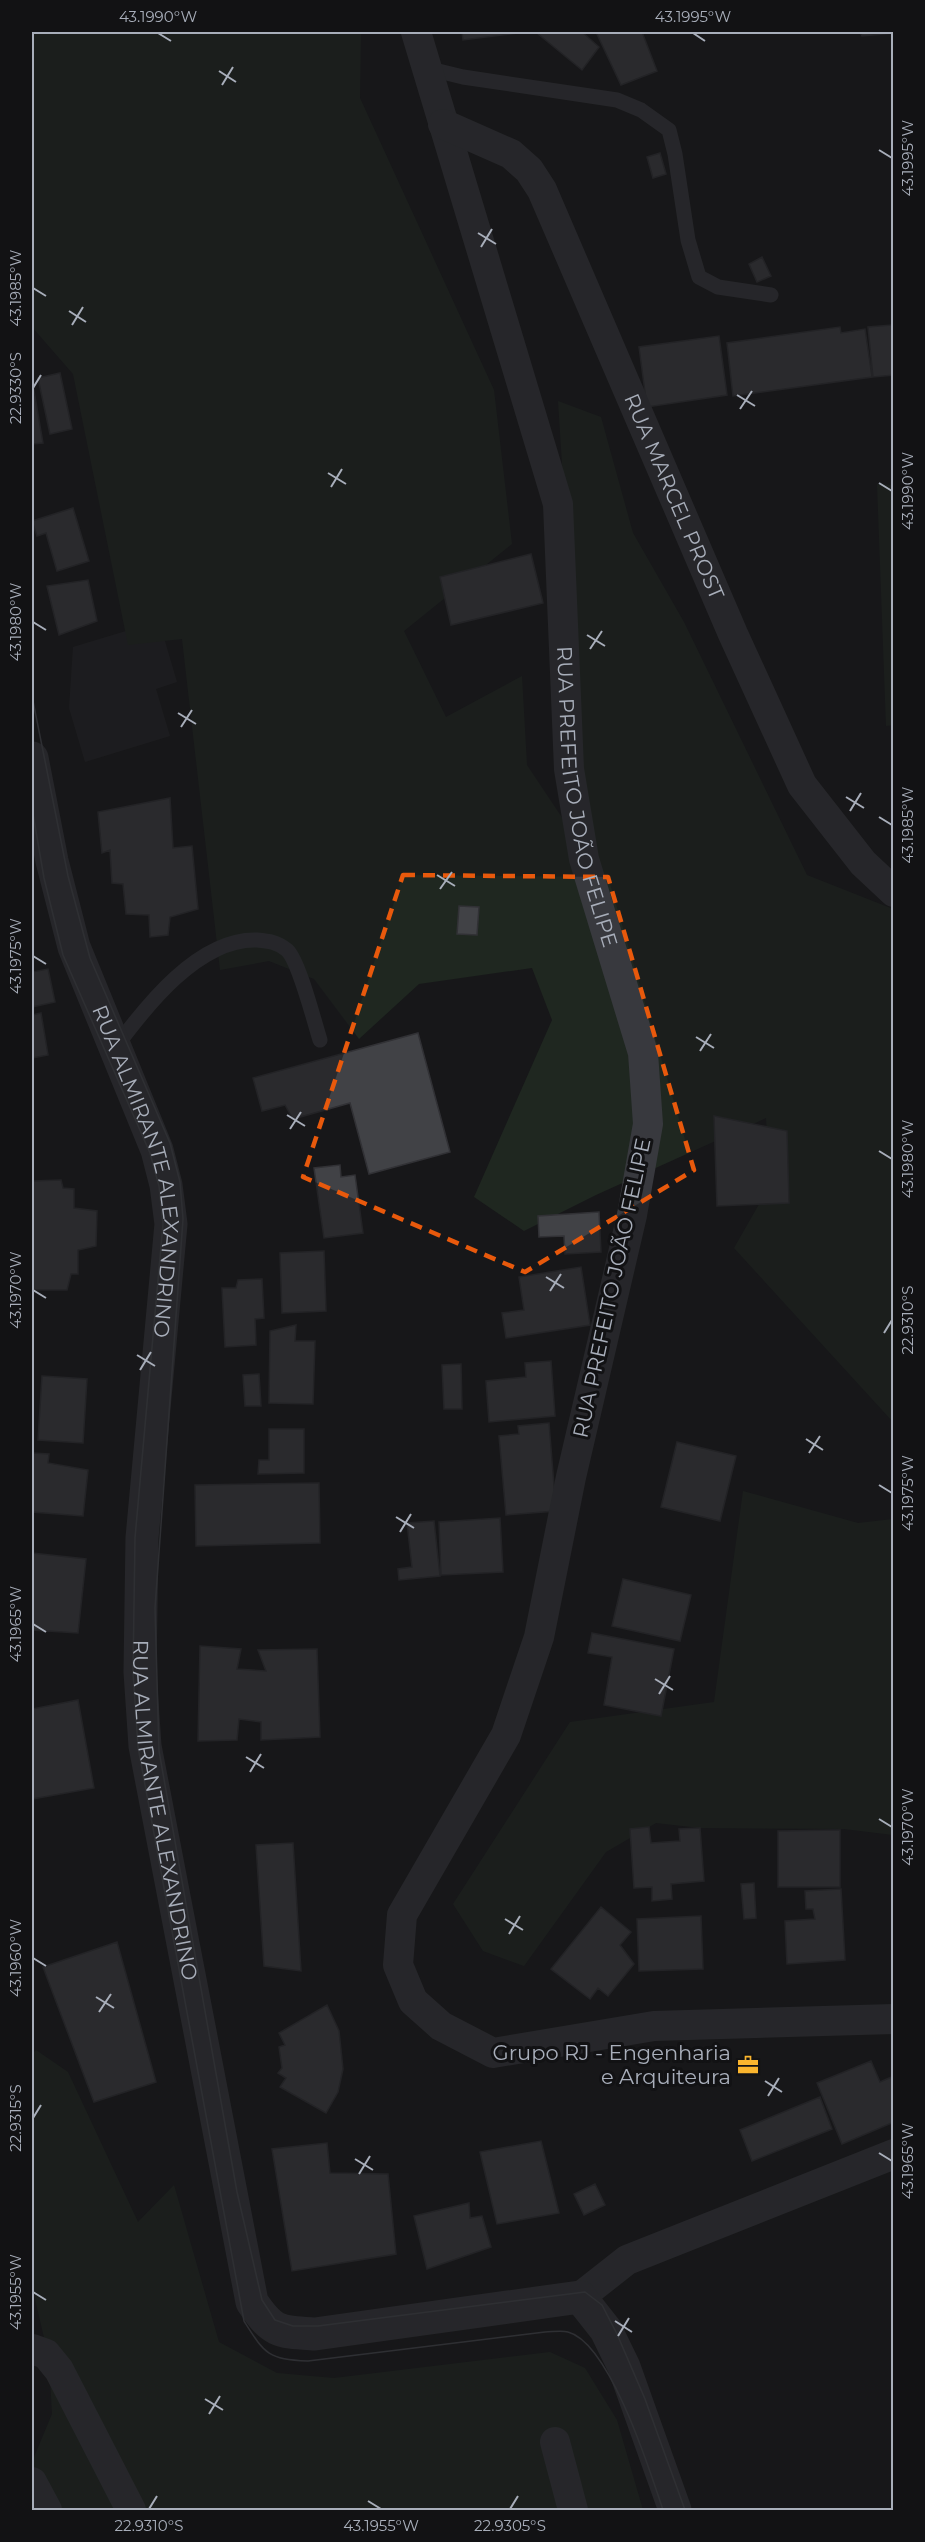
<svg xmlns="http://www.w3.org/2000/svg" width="925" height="2542" viewBox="0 0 925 2542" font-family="Montserrat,sans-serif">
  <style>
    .built { fill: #232326 }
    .green { fill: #1f2720 }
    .building { fill: #414246; stroke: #313135; stroke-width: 1.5 }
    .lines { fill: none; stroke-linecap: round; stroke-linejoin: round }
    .service { stroke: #38393e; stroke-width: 15 }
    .minor { stroke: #38393e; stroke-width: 30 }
    .tertiary { stroke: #38393e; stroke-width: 33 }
    .tram { stroke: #4b4d53; stroke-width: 1.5 }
    .marked { fill: none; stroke: #e8590c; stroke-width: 4.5; stroke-dasharray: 12 8; stroke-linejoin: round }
    .ticks { fill: none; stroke: #a8aeba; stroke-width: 2 }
    .labels { text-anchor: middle; stroke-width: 6; stroke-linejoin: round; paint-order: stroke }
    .street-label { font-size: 21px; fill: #a8aeba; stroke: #121214 }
    .poi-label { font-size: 21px; fill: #a8aeba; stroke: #121214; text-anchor: end }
    .neatline { fill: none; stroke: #a8aeba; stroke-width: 2 }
    .ticks-label { font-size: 15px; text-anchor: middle; fill: #a8aeba }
  </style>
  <rect width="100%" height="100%" fill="#171719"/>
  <path class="built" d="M159 621 177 682 156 689 170 736 85 762 69 708 73 647Z"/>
  <path class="green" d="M32 32H361L360 98 494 390 512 544 404 631 446 717 522 676 527 765 587 855 558 401 601 417 633 533 684 622 807 875 893 909V1422L734 1248 770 1185 766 1118 596 1195 524 1231 474 1197 552 1020 532 968 419 984 359 1039 314 979 269 961 220 970 182 639 128 645 73 374 32 327Z
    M877 484 894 485V725L886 726Z
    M743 1491 858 1523 893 1519V1835L844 1829 700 1828 656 1823 606 1852 524 1966 483 1951 453 1904 570 1722 714 1702Z
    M36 2050 68 2072 138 2222 174 2185 219 2342 277 2373 334 2378 550 2352 585 2368 617 2420 643 2510H32V2462L52 2414 49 2359 32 2286V2054Z"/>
  <path class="building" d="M462 32H526L463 40Z
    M538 32H582L599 47 582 70 537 33Z
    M596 32H642L657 71 621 85Z
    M860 32H894V33L862 36Z
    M660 153 666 174 653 178 647 157Z
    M762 257 771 276 757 282 749 264Z
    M892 325 894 375 873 377 868 327Z
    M840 327 841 333 865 329 872 377 733 396 727 343Z
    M719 336 727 395 647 407 639 347Z
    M60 373 72 429 50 434 38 378Z
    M33 385 43 443 32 444V386Z
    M73 508 89 561 57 571 46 533 37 536 32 521Z
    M531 554 543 603 451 625 440 577Z
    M88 580 97 621 59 635 47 586Z
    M170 798 173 848 192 846 198 909 170 917 168 935 150 937 149 915 126 914 123 884 112 883 110 850 102 853 98 812Z
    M459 906 479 907 477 935 457 934Z
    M48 969 55 1002 32 1007V972Z
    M41 1013 48 1055 32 1058V1015Z
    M418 1033 450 1152 369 1174 350 1103 293 1119 285 1105 262 1111 253 1078Z
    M714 1116 787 1131 789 1203 717 1206Z
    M340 1165 341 1177 355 1175 363 1233 324 1238 314 1168Z
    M61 1180 63 1188 74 1189V1208L97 1211 96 1246 78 1250V1274H71L67 1290H32V1181Z
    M599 1212 601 1252 565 1254 564 1236 539 1237 538 1216Z
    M324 1251 326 1311 282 1313 280 1253Z
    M581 1267 590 1325 506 1338 502 1313 524 1310 519 1277Z
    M262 1279 264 1318 255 1319 256 1345 225 1347 222 1288H236L238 1280Z
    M296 1325 295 1341H315L313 1404 269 1403 270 1331Z
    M551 1361 555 1416 489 1422 486 1381 526 1377 525 1363Z
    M461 1364 462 1409H444L442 1365Z
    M259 1374 261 1406H245L243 1375Z
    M42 1376 87 1379 83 1443 38 1440Z
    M549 1423 556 1511 506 1515 499 1436 519 1434 518 1426Z
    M269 1429H304V1473L258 1474 259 1460H269Z
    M677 1442 736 1456 720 1521 661 1507Z
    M32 1453 49 1454 48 1463 88 1470 83 1516 32 1512Z
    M319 1483 320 1543 196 1546 195 1485Z
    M500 1518 503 1572 441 1575 439 1522Z
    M434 1521 440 1576 399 1580 398 1569 412 1567 407 1523Z
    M32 1553 86 1559 78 1633 32 1630Z
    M623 1579 691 1595 680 1641 612 1626Z
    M592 1633 674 1649 661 1716 604 1705 612 1657 588 1653Z
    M200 1646 241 1649 237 1669 266 1671 258 1650 317 1649 320 1737 261 1740V1722L239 1719 237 1740 198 1741Z
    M78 1700 94 1788 32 1799V1709Z
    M649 1827 651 1843 680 1841 679 1829 700 1828 704 1881 671 1884 672 1899 652 1901V1887L634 1888 630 1829Z
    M840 1830V1887H778V1831Z
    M293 1843 301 1971 264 1966 256 1845Z
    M754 1883 756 1918 744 1919 741 1884Z
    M841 1889 845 1960 787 1964 785 1921 815 1919 813 1909H806L805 1891Z
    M601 1907 631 1932 620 1945 634 1964 608 1996 598 1988 590 1999 551 1969Z
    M701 1916 703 1969 639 1971 637 1919Z
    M117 1942 156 2082 94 2102 43 1967Z
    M327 2005 339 2031 343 2069 338 2092 326 2113 280 2087 286 2078 278 2073 282 2068 279 2047 285 2045 279 2033Z
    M871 2061 880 2082 894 2076V2122L842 2144 817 2083Z
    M820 2097 832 2129 752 2161 740 2130Z
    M541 2141 559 2213 497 2224 480 2152Z
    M327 2143 330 2173 388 2174 396 2254 292 2271 272 2149Z
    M595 2184 605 2205 584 2215 574 2194Z
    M469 2203 470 2218 482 2216 491 2247 427 2269 414 2216Z"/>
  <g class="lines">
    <path class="service" d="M426 68 463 77 617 100 641 110 669 130 675 154 688 240 699 277 718 287 771 295
      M115 1048C146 1006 199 938 257 940 269 941 277 942 287 950 299 961 314 1021 320 1040"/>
    <g class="minor">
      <path id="s1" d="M416 32 558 504 569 769 584 859 643 1053 648 1124 632 1215 571 1477 539 1637 506 1735 402 1915 398 1965 413 2001 441 2026 493 2053 654 2026 894 2019"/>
      <path id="s2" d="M443 124 511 154 529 170 542 190 733 634 802 785 863 863 894 892"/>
      <path d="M580 2297 627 2260 894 2154"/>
      <path d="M32 2349 46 2354 59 2370 131 2510"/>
      <path d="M555 2442 573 2510"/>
      <path d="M32 2482 47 2510"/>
    </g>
    <path class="tertiary" id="s3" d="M32 758 52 861 74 947 157 1150 166 1185 171 1224 142 1538 140 1672 145 1746 252 2302C273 2333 279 2332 315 2334L580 2297 606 2330 624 2367 675 2510"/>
    <path class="tram" d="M32 696 68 876 90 958 170 1143 180 1182 183 1219 155 1608 159 1751 237 2192 262 2300 275 2320 293 2326H318L585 2292 602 2305 617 2334 645 2399 685 2510
      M32 808 44 878 63 955 150 1153 159 1186 163 1224 135 1538 133 1672 138 1747 244 2321C265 2354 267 2359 308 2361L545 2332C552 2332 561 2330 568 2332 610 2343 650 2471 663 2510"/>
  </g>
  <path d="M0 0H925V2542H0ZM403 875 608 877 694 1170 525 1272 303 1177Z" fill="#171719" fill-opacity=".55" fill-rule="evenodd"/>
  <path class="marked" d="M403 875 608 877 694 1170 525 1272 303 1177Z"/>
  <path class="ticks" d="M158 33 171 41M693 33 705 41M219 71 236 82M222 85 233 67M879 150 892 158M478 233 496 244M481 247 492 229M33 288 46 296M69 311 86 322M72 325 83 307M33 388 41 375M737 395 755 406M740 409 752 391M328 473 346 484M879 483 892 491M331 487 342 469M33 622 46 630M587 635 605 646M590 649 602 631M178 713 196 724M181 727 192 710M846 797 864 808M850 811 861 793M879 817 892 825M437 875 455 886M440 889 452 872M33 956 46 964M696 1037 714 1048M700 1051 711 1034M287 1115 305 1126M290 1129 301 1112M879 1151 892 1159M546 1277 564 1288M33 1290 46 1298M550 1291 561 1274M884 1333 892 1320M137 1355 155 1366M140 1370 151 1352M806 1439 823 1450M809 1453 820 1436M879 1485 892 1493M396 1517 414 1528M400 1532 411 1514M33 1624 46 1632M655 1679 673 1690M659 1694 670 1676M246 1757 264 1768M250 1772 261 1754M879 1819 892 1827M505 1919 523 1930M509 1934 520 1916M33 1958 46 1966M96 1997 114 2008M99 2012 111 1994M765 2081 782 2092M768 2096 779 2078M33 2118 41 2105M879 2153 892 2161M355 2159 373 2170M359 2174 370 2156M33 2292 46 2300M615 2321 632 2332M618 2336 629 2318M205 2399 223 2410M209 2414 220 2396M368 2501 381 2509M149 2509 157 2496M510 2509 518 2496"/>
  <defs>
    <symbol id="office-bare" viewBox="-9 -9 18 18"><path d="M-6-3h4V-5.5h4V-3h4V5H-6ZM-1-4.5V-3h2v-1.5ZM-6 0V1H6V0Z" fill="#fab52e" stroke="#121214" stroke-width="2.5" paint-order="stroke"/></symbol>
  </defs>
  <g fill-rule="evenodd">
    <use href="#office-bare" x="733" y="2050" width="30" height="30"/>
  </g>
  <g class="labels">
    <g class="street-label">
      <text dy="7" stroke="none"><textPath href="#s2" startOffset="456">RUA MARCEL PROST</textPath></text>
      <text dy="7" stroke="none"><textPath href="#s1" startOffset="788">RUA PREFEITO JOÃO FELIPE</textPath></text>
      <text dy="7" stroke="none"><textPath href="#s3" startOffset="430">RUA ALMIRANTE ALEXANDRINO</textPath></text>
      <text transform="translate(612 1288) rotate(-78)" y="7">RUA PREFEITO JOÃO FELIPE</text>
      <text dy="7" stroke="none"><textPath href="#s3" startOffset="1078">RUA ALMIRANTE ALEXANDRINO</textPath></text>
    </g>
    <g class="poi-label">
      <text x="731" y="2060">Grupo RJ - Engenharia<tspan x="731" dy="24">e Arquiteura</tspan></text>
    </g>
  </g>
  <rect width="925" height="2542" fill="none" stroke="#121214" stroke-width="66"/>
  <rect x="33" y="33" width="859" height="2476" class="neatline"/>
  <g class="ticks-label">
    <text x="158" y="22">43.1990°W</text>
    <text x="693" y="22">43.1995°W</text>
    <text transform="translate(908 158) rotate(-90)" y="5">43.1995°W</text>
    <text transform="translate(16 288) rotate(-90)" y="5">43.1985°W</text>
    <text transform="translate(16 388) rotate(-90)" y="5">22.9330°S</text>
    <text transform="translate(908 491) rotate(-90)" y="5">43.1990°W</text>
    <text transform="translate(16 622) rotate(-90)" y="5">43.1980°W</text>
    <text transform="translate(908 825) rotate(-90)" y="5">43.1985°W</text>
    <text transform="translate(16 956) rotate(-90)" y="5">43.1975°W</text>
    <text transform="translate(908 1159) rotate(-90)" y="5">43.1980°W</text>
    <text transform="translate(16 1290) rotate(-90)" y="5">43.1970°W</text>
    <text transform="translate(908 1320) rotate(-90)" y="5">22.9310°S</text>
    <text transform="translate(908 1493) rotate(-90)" y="5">43.1975°W</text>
    <text transform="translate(16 1624) rotate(-90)" y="5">43.1965°W</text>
    <text transform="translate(908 1827) rotate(-90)" y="5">43.1970°W</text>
    <text transform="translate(16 1958) rotate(-90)" y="5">43.1960°W</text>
    <text transform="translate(16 2118) rotate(-90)" y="5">22.9315°S</text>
    <text transform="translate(908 2161) rotate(-90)" y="5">43.1965°W</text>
    <text transform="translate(16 2292) rotate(-90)" y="5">43.1955°W</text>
    <text x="149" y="2531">22.9310°S</text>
    <text x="381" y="2531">43.1955°W</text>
    <text x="510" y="2531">22.9305°S</text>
  </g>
</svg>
